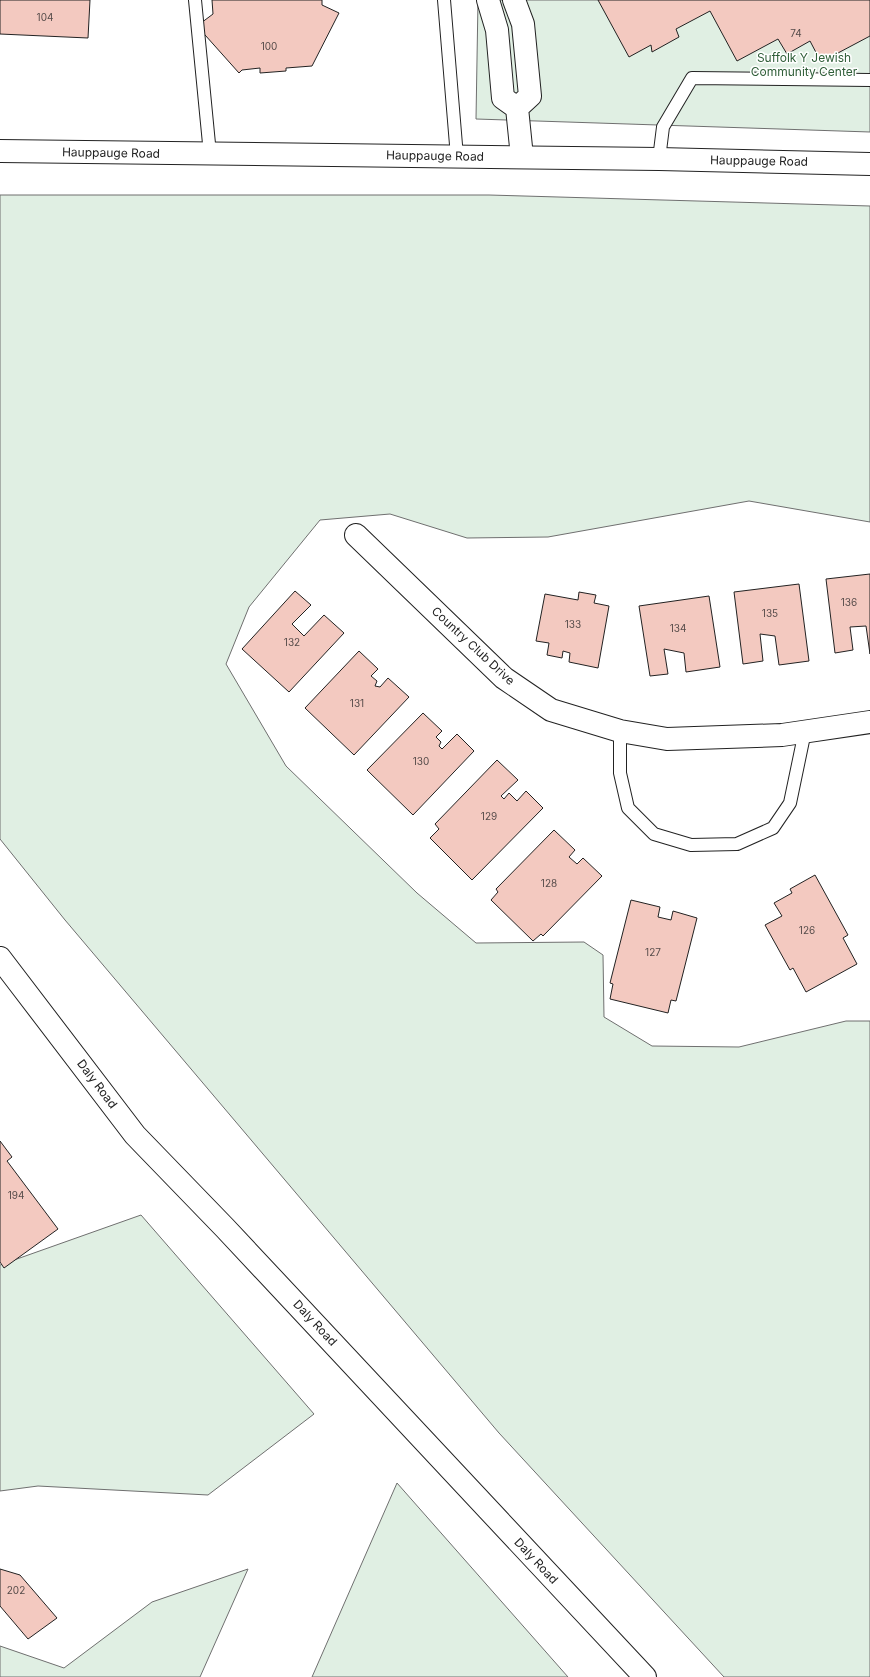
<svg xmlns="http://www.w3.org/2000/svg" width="870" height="1677" viewBox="0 0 870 1677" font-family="Inter,sans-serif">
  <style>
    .green { fill: #e0efe3; stroke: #6f6f6f }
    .building { fill: #f3c9c0; stroke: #222 }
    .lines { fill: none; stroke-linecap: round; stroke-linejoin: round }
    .lane-casing { stroke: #222; stroke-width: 14 }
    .street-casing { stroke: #222; stroke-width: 24 }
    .secondary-casing { stroke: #222; stroke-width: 24 }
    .lane { stroke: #fff; stroke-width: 12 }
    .street { stroke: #fff; stroke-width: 22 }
    .secondary { stroke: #fff; stroke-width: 22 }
    .labels { text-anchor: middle; stroke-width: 3; stroke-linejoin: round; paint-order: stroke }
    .number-label { font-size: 10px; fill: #564c4a }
    .park-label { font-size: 12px; fill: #2f5e38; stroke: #fff }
    .street-label { font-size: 12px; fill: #222; stroke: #fff }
  </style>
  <rect width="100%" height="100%" fill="#fff"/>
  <path class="green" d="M478 0H870V132L476 119Z
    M0 195H489L870 206V522L749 501 548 537 467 538 390 514 320 520 249 607 226 664 286 766 417 893 476 943 584 942 603 955 604 1017 652 1046 739 1047 846 1021H870V1677H724L499 1433 65 920 0 839Z
    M141 1215 314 1414 208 1495 38 1486 0 1491V1265Z
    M397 1483 568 1677H312Z
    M248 1569 200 1677H0V1646L64 1668 152 1602Z"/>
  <path class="building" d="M0 0H90L88 38 0 34Z
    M212 0H322V5L339 13 312 66 286 68V71L260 73V68L242 70 239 73 197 26 213 14Z
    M598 0H870V36L821 62 810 41 787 54 778 39 737 61 710 11 676 29 679 37 652 52 651 45 629 57Z
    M870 574V654L866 626 850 627 853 650 835 653 826 579Z
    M799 584 809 661 779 665 775 636 760 634 763 661 743 664 734 592Z
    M295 591 311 605 292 624 304 636 324 615 344 633 289 692 242 649Z
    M579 592 596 595 594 603 609 606 598 668 569 662 570 653 563 651 562 658 547 655 549 643 536 641 545 594 578 600Z
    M709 596 720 667 686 672 684 653 664 649 668 674 650 676 639 606Z
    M359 651 378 669 371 676 377 681 375 686 380 687 388 678 409 697 354 755 305 708Z
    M423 713 442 731 436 737 441 742 439 746 442 749 457 734 474 751 413 815 367 770Z
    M497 760 518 780 501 796 504 799 509 793 517 801 526 791 543 808 472 880 430 838 439 829 435 824Z
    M554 830 575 850 569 857 577 864 583 858 602 876 543 936 541 934 533 941 491 900 498 892 496 889Z
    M815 875 848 935 843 938 857 964 806 992 793 968 790 970 765 925 782 916 774 903 792 893 790 889Z
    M631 900 660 907 658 917 671 920 673 911 697 918 676 1001 671 1000 668 1013 610 999 613 984 610 983Z
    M0 1141 12 1157 7 1161 58 1229 4 1268 0 1262Z
    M0 1569 20 1575 57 1618 28 1639 0 1606Z"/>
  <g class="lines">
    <defs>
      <path id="lane" d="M195 0 210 154
        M444 0 457 157
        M659 159 663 127 692 78 870 80
        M620 731V773L628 808 654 834 691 845 737 844 773 828 790 803 805 731"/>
      <path id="street" d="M488 0 497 30 503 98 517 108 522 157
        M514 0 523 24 530 96 517 108
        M356 535 504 678 551 710 620 731 667 739 782 735 870 722"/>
      <path id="secondary" d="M0 151 659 159 870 164
        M0 958 135 1135 225 1228 645 1677"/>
    </defs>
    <use href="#lane" class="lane-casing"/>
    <use href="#street" class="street-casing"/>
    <use href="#secondary" class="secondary-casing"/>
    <use href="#lane" class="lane"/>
    <use href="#street" class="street"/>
    <use href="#secondary" class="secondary"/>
  </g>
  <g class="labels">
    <g class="number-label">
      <text x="45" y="21">104</text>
      <text x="796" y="37">74</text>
      <text x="269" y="50">100</text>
      <text x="849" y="606">136</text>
      <text x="770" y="617">135</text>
      <text x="573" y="628">133</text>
      <text x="678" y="632">134</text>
      <text x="292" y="646">132</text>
      <text x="357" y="707">131</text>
      <text x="421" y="765">130</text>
      <text x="489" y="820">129</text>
      <text x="549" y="887">128</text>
      <text x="807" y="934">126</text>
      <text x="653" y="956">127</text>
      <text x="16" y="1199">194</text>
      <text x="16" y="1594">202</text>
    </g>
    <g class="park-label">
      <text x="804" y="62">Suffolk Y Jewish<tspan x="804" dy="14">Community Center</tspan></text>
    </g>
    <g class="street-label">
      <text transform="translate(111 153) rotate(1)" y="4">Hauppauge Road</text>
      <text transform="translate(435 156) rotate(1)" y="4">Hauppauge Road</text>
      <text transform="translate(759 161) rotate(1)" y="4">Hauppauge Road</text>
      <text transform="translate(473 646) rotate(43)" y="4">Country Club Drive</text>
      <text transform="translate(97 1084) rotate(53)" y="4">Daly Road</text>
      <text transform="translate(315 1323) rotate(47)" y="4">Daly Road</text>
      <text transform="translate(536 1561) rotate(47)" y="4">Daly Road</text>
    </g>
  </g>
</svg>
